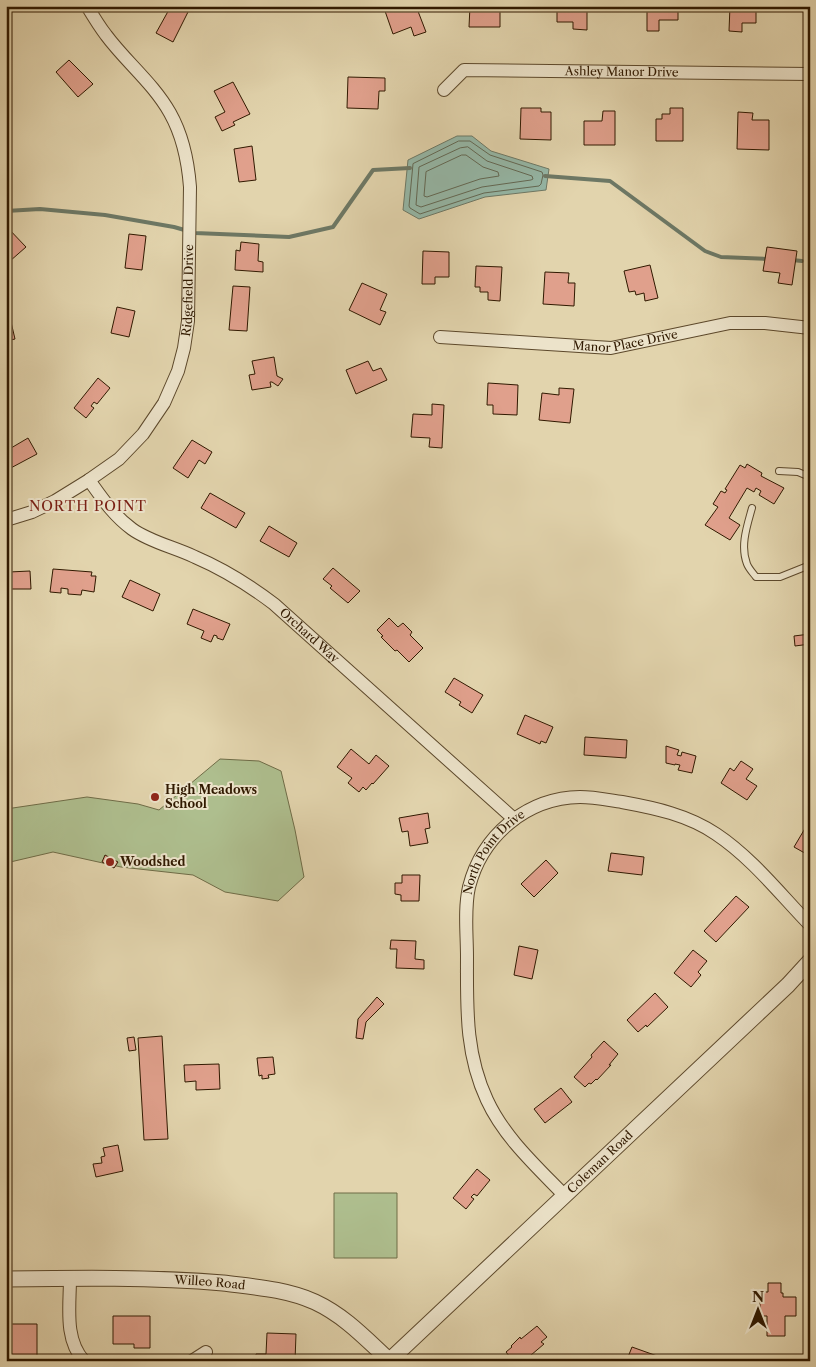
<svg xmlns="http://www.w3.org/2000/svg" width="816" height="1367" viewBox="0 0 816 1367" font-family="'Libre Caslon Text',serif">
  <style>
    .green { fill: #aebe8e; stroke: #6f6c47 }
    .water { fill: #95b8a8; stroke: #6d7865 }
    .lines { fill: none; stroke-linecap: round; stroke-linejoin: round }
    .shore { stroke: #626854; stroke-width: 1 }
    .stream { stroke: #6d7865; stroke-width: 4 }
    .building { fill: #e0a08c; stroke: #301900 }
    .service-casing { stroke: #5c482b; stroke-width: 8 }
    .minor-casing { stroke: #5c482b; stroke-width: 14 }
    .tertiary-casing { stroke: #5c482b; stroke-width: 17 }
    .service { stroke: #ece3ca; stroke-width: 6 }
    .minor { stroke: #ece3ca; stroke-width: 12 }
    .tertiary { stroke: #ece3ca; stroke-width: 15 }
    .poi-dot { fill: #8f2418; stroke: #ece3ca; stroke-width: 2 }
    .labels { text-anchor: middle; stroke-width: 4; stroke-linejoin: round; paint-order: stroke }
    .street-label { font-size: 12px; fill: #301900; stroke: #ece3ca }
    .poi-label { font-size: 12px; font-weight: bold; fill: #301900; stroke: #ece3ca; text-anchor: start }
    .neighbourhood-label { font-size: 14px; letter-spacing: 1px; fill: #7a1f14; stroke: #ece3ca }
  </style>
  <rect width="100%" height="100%" fill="#e2d4ad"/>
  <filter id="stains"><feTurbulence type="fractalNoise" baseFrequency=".004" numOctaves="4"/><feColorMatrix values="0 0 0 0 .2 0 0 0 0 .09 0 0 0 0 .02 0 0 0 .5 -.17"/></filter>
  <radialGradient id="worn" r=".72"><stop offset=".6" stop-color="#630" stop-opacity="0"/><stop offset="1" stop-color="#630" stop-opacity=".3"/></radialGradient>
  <path class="green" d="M220 759 259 761 281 771 295 830 304 877 278 901 225 892 193 875 121 867 53 852 6 863V809L87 797 138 804 159 810Z
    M334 1193H397V1258H334Z"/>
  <path class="water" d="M457 136H472L491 151 549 169 546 190 485 197 419 219 403 210 408 160Z"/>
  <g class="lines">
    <path class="shore" d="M459 141H470L490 155 542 172 543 175 541 184 539 186 484 193 420 214 410 208 409 206 413 164Z
      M468 147 487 161 532 176 533 179 531 180 482 187 421 207 416 205 419 167 460 148Z
      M462 155H466L483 167 498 172 499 176 480 179 427 197 424 196 426 172Z"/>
    <path class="stream" d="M545 176 610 181 705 251 721 257 768 259
      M6 211 40 209 105 215 174 227 195 233 289 237 333 227 373 170 410 168
      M792 260 802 261"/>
  </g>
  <path class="building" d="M171 6H177L188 12 173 42 156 33Z
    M398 6H416L426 32 414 36 411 27 393 34 385 11Z
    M470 6H500V27H469Z
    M557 6H587V30L573 29V22H557Z
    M647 6H678V20H659V31H647Z
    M730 6H756V23H742V32L729 31Z
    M806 6H810V25H806Z
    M69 60 93 84 78 97 56 72Z
    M348 77 385 78V91H379L378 109 347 108Z
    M233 82 250 114 233 122 235 125 222 131 215 117 225 112 214 91Z
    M521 108H541V112H551V140L520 139Z
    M670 108H683V141H656V119H662V114H670Z
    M603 111H615V145H584V121H602Z
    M738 112 753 113 752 120H769V150L737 149Z
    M806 114H810V152H806Z
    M252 146 256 180 239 182 234 149Z
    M6 226 26 247 10 261 6 257Z
    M129 234 146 236 142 270 125 268Z
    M241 242 259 244 258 261 263 262V272L235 270 236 250 240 251Z
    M767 247 797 251 792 285 778 283 780 273 763 271Z
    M423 251 449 252V277H435V284H422Z
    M650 265 658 298 645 301 644 293 636 295 635 291 629 292 624 271Z
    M476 266 502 267 500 301 488 300V292H480V287H475Z
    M545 272 569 273 568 283H575L574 306 543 304Z
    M362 283 387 294 380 310 386 312 380 325 349 310Z
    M233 286 250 287 247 331 229 330Z
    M117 307 135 311 129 337 111 333Z
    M11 322 15 339 6 341V323Z
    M274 357 277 376 283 379 278 386 272 382H270L271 387 252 390 249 375 255 374 252 361Z
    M368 361 373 371 381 368 387 380 356 394 346 370Z
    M98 378 110 388 97 404 94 402 91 406 94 408 86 418 74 408Z
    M488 383 518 385 517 415 493 414V405H487Z
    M559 388 574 389 570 423 539 420 542 393 559 395Z
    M432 404 444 405 442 448 429 447 430 438 411 437 413 414 432 415Z
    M28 438 37 454 7 470 6 468V451Z
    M192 440 212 452 205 464 199 460 188 478 173 468Z
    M747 464 762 473 761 476 784 488 774 504 759 495 761 491 756 488 754 492 747 488 729 518 740 525 730 540 705 525 718 507 713 504 721 491 725 493 727 490 725 489 740 465 745 468Z
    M210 493 245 513 236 528 201 508Z
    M269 526 297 543 289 557 260 541Z
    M333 568 360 591 348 603 330 588 332 586 323 579Z
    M53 569 92 572 91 576H96L94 592 82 590 81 595 68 594V589L61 588V593L50 592Z
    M30 571 31 589H6V574H9V572Z
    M130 580 160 594 153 611 122 597Z
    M193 609 230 624 223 640 217 638V636L214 635 211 642 201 638 204 631 187 624Z
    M389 618 398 627 403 623 412 632 410 635 423 648 409 662 397 650 395 651 381 637 383 636 377 630Z
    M810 634V644L795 646 794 636Z
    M454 678 483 695 472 713 459 705 461 702 445 692Z
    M525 715 553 727 546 743 541 741 540 744 517 734Z
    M585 737 627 740 626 758 584 755Z
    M666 746 679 750 677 755 681 756 682 752 696 756 692 773 678 770 680 765 675 764V765L666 763Z
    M351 749 369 764 376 755 389 766 373 784 372 783 366 790 363 787 359 792 348 783 352 778 337 767Z
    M741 761 753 769 746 779 757 786 747 800 721 783 730 768 734 771Z
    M428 813 430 828 425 829 428 843 410 846 408 831 402 832 399 818Z
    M810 820V856L794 847Z
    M611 853 644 857 642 875 608 871Z
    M105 855 118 862 114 868 102 862Z
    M546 860 558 873 534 897 521 884Z
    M402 875H420L419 901H401V895L395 894V883H402Z
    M736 896 749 907 716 942 704 931Z
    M391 940 416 941 415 959 424 960V969L396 968 397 949H390Z
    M519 946 538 950 532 979 514 975Z
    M693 950 707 961 698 972 701 975 691 987 674 973Z
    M655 993 668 1007 647 1027 646 1025 638 1032 627 1020Z
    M377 997 384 1004 366 1022 363 1039 356 1038 358 1019Z
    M162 1036 168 1139 144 1140 138 1038Z
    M134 1037 136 1050 129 1051 127 1038Z
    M604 1041 618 1054 609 1065H611L597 1080 596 1079 591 1084 589 1083 585 1087 574 1077 592 1057 591 1055Z
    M273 1057 275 1074 268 1075 269 1078 262 1079V1075L259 1076 257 1058Z
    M219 1064 220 1089 196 1090V1081L185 1082 184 1065Z
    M561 1088 572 1102 545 1123 534 1109Z
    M118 1145 123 1171 96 1177 93 1164 102 1163 101 1157 105 1156 103 1148Z
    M477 1169 490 1180 477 1196 474 1194 471 1197 474 1199 466 1209 453 1198Z
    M768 1283H781V1293H783V1297H796V1316H785V1336H767V1316H760V1292H768Z
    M113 1316H150V1348H134V1344H113Z
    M6 1324H37V1356H6Z
    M537 1326 547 1337 541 1342 544 1344 524 1361H513L506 1352 512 1347 511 1346 520 1337 521 1339Z
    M267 1333 296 1334 295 1361H256V1354H266Z
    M632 1347 660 1357 658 1361H638L628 1357Z"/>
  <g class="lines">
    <defs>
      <path id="service" d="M779 471 798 472 810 477
        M752 508C747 526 740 546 747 564 749 569 753 573 756 577H780L810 565"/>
      <g id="minor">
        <path id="s1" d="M444 90 464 70 810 74"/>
        <path id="s2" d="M440 337 611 348 730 323H765L810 328"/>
        <path id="s3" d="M89 480C102 498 113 515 132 529 150 542 174 547 195 557 223 569 249 585 274 604L514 819"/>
        <path id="s4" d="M6 520 32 512 55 501 89 480 119 459 143 434 164 403 178 371 184 348 188 321 190 187C188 161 183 136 170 113 153 83 126 62 106 35 99 26 93 16 87 6"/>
        <path id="s5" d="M564 1195C536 1166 504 1137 487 1100 465 1053 467 1007 467 957 467 934 464 909 469 887 482 836 526 798 580 797 594 797 608 800 622 802 655 808 688 815 716 834 752 858 780 894 810 925"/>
        <path d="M70 1278C70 1306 64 1339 84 1361"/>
        <path d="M192 1361 206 1352"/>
      </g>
      <g id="tertiary">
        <path id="s6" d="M6 1279C78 1278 151 1277 223 1283 254 1287 286 1289 315 1302 345 1316 366 1339 390 1361"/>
        <path id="s7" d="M389 1361 788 985 810 961"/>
      </g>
    </defs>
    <use href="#service" class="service-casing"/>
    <use href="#minor" class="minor-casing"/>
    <use href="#tertiary" class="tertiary-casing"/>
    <use href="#service" class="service"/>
    <use href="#minor" class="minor"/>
    <use href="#tertiary" class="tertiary"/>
  </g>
  <g class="poi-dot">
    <circle cx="155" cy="797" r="5"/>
    <circle cx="110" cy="862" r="5"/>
  </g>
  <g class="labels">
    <g class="street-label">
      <text dy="4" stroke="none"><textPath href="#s1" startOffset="186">Ashley Manor Drive</textPath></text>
      <text dy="4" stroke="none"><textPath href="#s4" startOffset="318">Ridgefield Drive</textPath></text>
      <text dy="4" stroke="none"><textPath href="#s2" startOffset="186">Manor Place Drive</textPath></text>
      <text dy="4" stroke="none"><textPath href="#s3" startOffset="274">Orchard Way</textPath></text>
      <text dy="4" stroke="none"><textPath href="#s5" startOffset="382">North Point Drive</textPath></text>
      <text dy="4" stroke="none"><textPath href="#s7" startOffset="290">Coleman Road</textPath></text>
      <text dy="4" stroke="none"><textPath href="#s6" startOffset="204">Willeo Road</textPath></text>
    </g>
    <g class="poi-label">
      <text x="165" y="794">High Meadows<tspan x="165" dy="14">School</tspan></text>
      <text x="120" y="866">Woodshed</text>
    </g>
    <g class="neighbourhood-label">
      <text x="88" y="511">NORTH POINT</text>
    </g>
  </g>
  <rect width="816" height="1367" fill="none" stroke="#e2d4ad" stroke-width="25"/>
  <rect x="8" y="8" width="801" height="1352" fill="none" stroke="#301900" stroke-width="2.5"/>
  <rect x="12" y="12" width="791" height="1342" fill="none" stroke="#301900"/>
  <g transform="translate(758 1310)" stroke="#ece3ca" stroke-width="4" paint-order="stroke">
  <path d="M0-4L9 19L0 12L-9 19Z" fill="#301900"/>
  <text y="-8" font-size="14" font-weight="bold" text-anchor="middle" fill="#301900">N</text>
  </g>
  <rect width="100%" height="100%" filter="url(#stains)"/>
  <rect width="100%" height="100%" fill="url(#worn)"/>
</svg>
